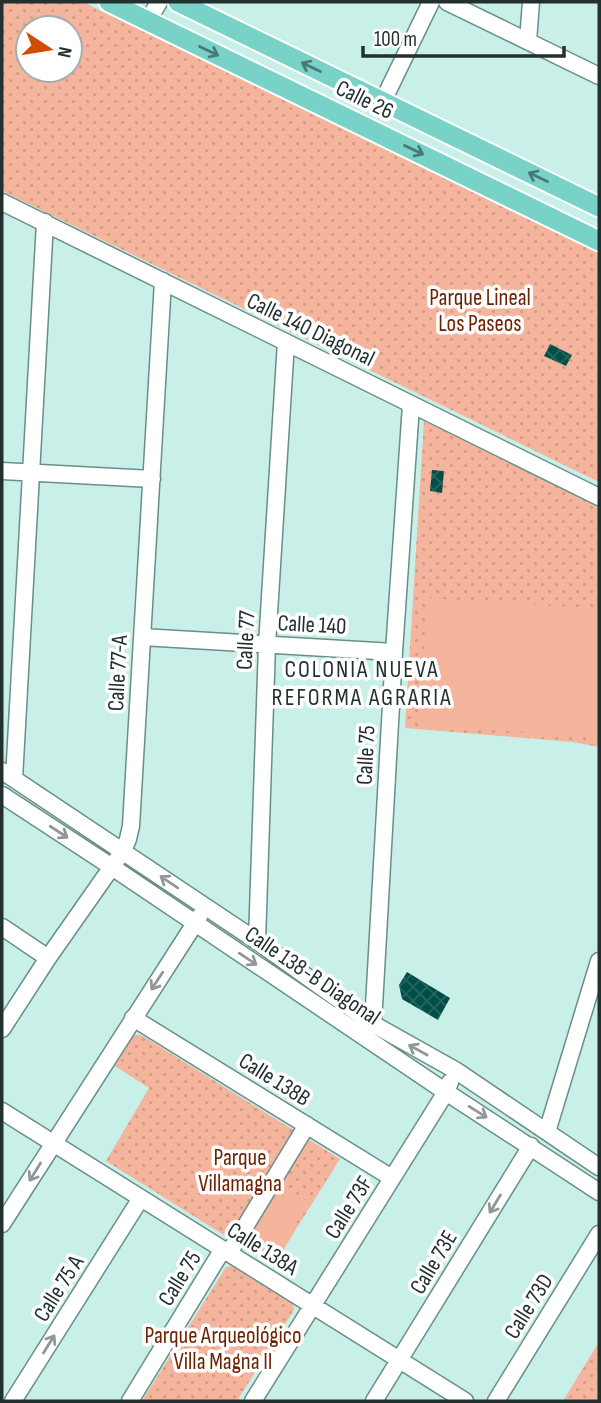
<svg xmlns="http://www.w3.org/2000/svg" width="601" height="1403" viewBox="0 0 601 1403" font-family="'Sofia Sans Condensed',sans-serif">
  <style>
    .green { fill: url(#green-dots); fill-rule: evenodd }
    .pitch { fill: #f5b59d }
    .building { fill: url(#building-cross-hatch) }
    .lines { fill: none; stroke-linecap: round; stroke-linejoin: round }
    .minor-casing { stroke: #6a8e88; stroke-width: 19 }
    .major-casing { stroke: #fff; stroke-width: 23 }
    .minor { stroke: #fff; stroke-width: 16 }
    .major { stroke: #79d2c8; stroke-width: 19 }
    .oneway { stroke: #497974 }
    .oneway2 { stroke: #909897 }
    .labels { text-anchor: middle; stroke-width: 7; stroke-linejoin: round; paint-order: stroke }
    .street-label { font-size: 23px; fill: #22312f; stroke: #fff }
    .park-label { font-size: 23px; fill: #6e2100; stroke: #fff }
    .neighbourhood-label { font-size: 24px; letter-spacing: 2px; fill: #22312f; stroke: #fff }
  </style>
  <defs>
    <pattern id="green-dots" width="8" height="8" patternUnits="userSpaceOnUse" patternTransform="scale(1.75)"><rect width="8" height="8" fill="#f5b59d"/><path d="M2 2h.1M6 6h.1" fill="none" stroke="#d29c88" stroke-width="1.8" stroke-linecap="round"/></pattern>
    <pattern id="building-cross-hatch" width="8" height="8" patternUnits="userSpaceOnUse" patternTransform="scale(1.75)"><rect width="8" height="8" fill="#004e46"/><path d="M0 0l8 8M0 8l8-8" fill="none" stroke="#26655f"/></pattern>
  </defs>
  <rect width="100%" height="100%" fill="#c8efe8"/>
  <path class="green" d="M2 2H83L599 253V482L2 191ZM28 28H70V70H28Z
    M424 421 599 506V747L573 742 405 728Z
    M133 1035H141L340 1159 273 1266 106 1161 149 1088 115 1066Z
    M232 1266 293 1304 294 1310 237 1401H142L226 1267Z
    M599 1342V1401H563Z"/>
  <path class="pitch" d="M427 598 599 609V737L419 725Z
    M277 1182 309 1202 276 1255 244 1236Z"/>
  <path class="building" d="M550 344 572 355 566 366 544 356Z
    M432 470 444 471 442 493 430 491Z
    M407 972 450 998 438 1020 402 999 399 985Z"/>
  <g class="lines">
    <defs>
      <path id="minor" d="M447 2 599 76
        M148 21 159 2
        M528 41 531 2
        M383 101 431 2
        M2 202 599 497
        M2 471 152 479
        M142 637 394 652
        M2 771 257 941 373 1024 455 1070 599 1167
        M14 779 45 222
        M2 795 112 867 446 1092 599 1192
        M2 927 48 958
        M257 941 267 645 286 342
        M133 1018 392 1178
        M373 1024 394 652 411 405
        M2 1029 48 958 123 851 128 839 131 826 163 281
        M2 1111 465 1401
        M547 1132 599 961
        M2 1224 199 917
        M229 1253 307 1125
        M13 1401 141 1198
        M130 1401 223 1249
        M253 1401 446 1092 450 1082
        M374 1401 531 1146
        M496 1401 599 1234"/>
      <path id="major" d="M109 2 599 241
        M178 2 599 207"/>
    </defs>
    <use href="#minor" class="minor-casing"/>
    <use href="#major" class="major-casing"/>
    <use href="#minor" class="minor"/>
    <use href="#major" class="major"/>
  </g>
  <defs><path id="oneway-shaft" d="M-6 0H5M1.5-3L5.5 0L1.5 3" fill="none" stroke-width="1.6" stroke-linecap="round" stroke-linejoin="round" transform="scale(1.75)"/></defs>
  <g class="oneway">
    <use href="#oneway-shaft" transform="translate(209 51) rotate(26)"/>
    <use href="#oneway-shaft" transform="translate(311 67) rotate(-154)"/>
    <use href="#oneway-shaft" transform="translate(414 150) rotate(26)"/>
    <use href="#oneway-shaft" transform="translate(538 177) rotate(-154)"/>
  </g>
  <g class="oneway2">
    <use href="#oneway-shaft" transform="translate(59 832) rotate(33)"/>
    <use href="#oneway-shaft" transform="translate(169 882) rotate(-146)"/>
    <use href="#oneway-shaft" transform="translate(248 959) rotate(34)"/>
    <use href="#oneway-shaft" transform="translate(157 981) rotate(123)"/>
    <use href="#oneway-shaft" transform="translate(418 1050) rotate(-151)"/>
    <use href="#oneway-shaft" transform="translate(478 1112) rotate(32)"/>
    <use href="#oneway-shaft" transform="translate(35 1172) rotate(122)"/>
    <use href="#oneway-shaft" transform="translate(495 1204) rotate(121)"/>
    <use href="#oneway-shaft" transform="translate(49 1344) rotate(-58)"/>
  </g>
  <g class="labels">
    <g class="street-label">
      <text transform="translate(365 99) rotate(26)" y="8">Calle 26</text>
      <text transform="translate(311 329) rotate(26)" y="8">Calle 140 Diagonal</text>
      <text transform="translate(312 624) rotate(3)" y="8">Calle 140</text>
      <text transform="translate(245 640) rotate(-87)" y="8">Calle 77</text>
      <text transform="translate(117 673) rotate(-87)" y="8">Calle 77-A</text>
      <text transform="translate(365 755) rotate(-87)" y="8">Calle 75</text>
      <text transform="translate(313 975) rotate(34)" y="8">Calle 138-B Diagonal</text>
      <text transform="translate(275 1079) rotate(32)" y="8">Calle 138B</text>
      <text transform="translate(348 1207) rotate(-58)" y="8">Calle 73F</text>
      <text transform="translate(263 1248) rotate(32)" y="8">Calle 138A</text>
      <text transform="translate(433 1262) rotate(-59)" y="8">Calle 73E</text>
      <text transform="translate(179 1278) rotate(-58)" y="8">Calle 75</text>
      <text transform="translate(58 1288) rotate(-58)" y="8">Calle 75 A</text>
      <text transform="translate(528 1306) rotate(-58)" y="8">Calle 73D</text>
    </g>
    <g class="park-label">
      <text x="480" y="305">Parque Lineal<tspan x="480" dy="26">Los Paseos</tspan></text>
      <text x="240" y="1165">Parque<tspan x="240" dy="26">Villamagna</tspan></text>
      <text x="223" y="1343">Parque Arqueológico<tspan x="223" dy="26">Villa Magna II</tspan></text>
    </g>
    <g class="neighbourhood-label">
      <text x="362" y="677">COLONIA NUEVA<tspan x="362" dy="28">REFORMA AGRARIA</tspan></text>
    </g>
  </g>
  <rect width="601" height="1403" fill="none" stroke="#22312f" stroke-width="7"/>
  <g transform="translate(49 49) rotate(102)"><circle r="33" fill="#ffffff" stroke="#a7adac" stroke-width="2"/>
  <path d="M0-5L12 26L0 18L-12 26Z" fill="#d04b04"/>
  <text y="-10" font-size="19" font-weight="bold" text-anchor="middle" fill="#22312f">N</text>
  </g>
  <path d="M363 46v10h201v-10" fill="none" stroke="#22312f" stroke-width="3.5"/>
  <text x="374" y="46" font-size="21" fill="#22312f" stroke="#ffffff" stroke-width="5" paint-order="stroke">100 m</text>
</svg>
